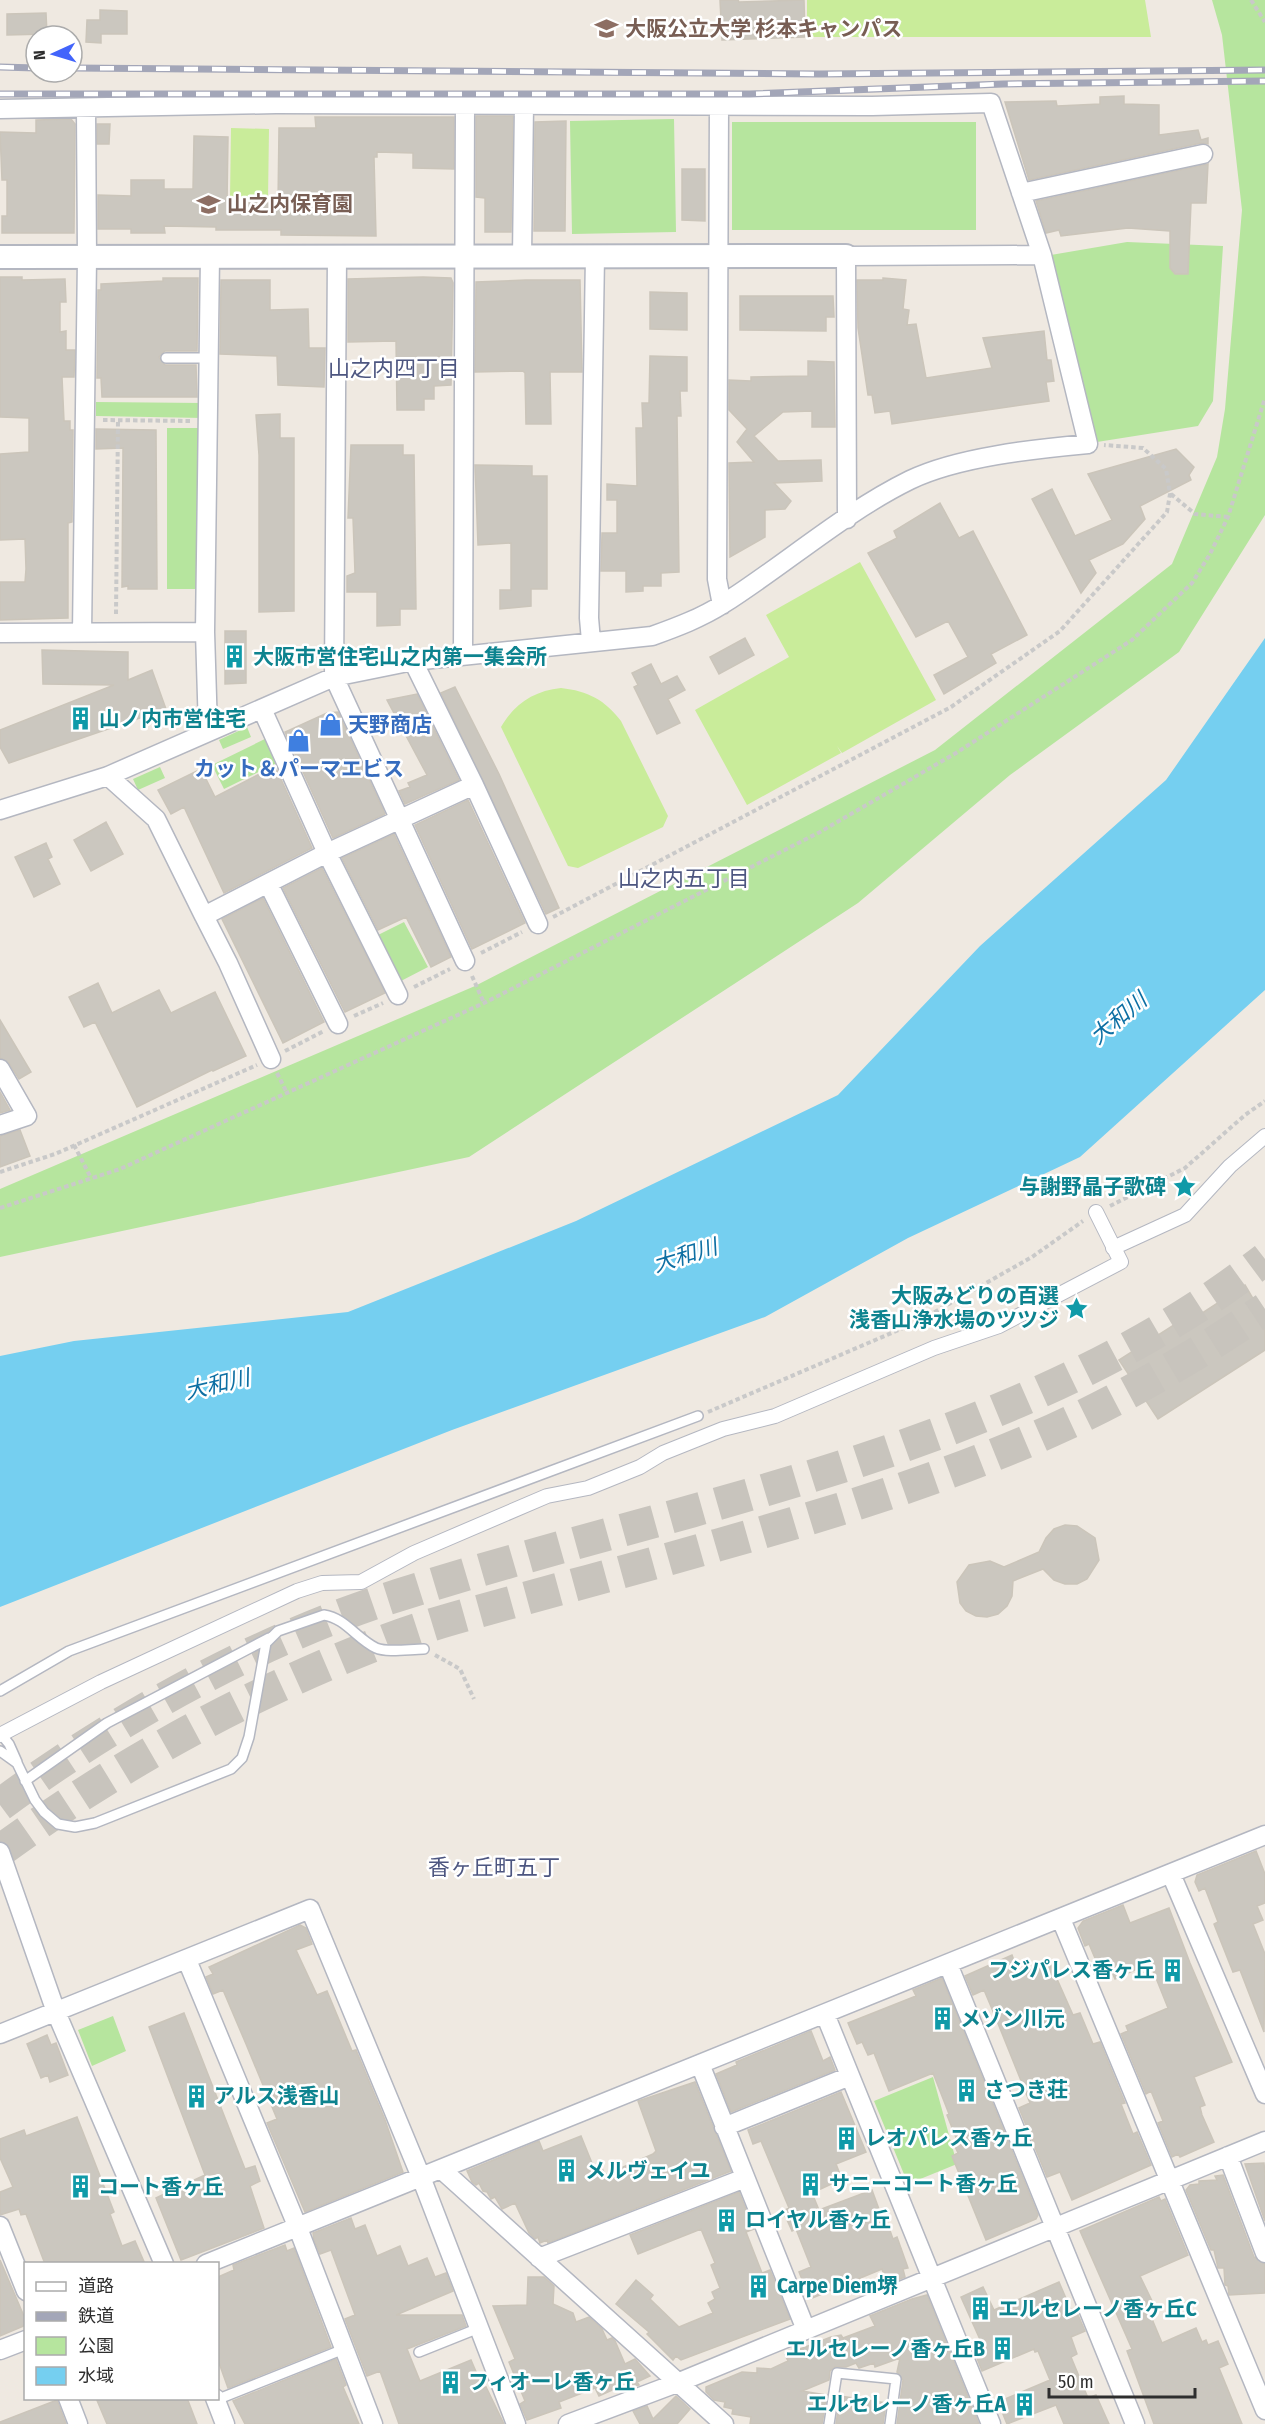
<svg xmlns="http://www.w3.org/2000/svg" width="1265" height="2424" viewBox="0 0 1265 2424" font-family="'Fira Sans Condensed','Noto Sans JP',sans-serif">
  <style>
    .green { fill: #b6e59e }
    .pitch { fill: #c9ec9a }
    .water { fill: #75cff0 }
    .building { fill: #cbc7bf; stroke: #cbc5ba; stroke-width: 1.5 }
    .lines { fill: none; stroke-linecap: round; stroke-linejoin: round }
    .motorway-tunnel { stroke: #c8c4bd; stroke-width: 33; stroke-dasharray: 33 16; stroke-linecap: butt }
    .service-casing { stroke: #b4b7c1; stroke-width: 12 }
    .pedestrian-casing { stroke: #b4b7c1; stroke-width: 16 }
    .minor-casing { stroke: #b4b7c1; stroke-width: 21 }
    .tertiary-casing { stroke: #b4b7c1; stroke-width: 26 }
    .path { stroke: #c9c9c9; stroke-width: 4; stroke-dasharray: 4.5 3; stroke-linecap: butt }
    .service { stroke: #fff; stroke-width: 9 }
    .pedestrian { stroke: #fff; stroke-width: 14 }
    .minor { stroke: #fff; stroke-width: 18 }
    .tertiary { stroke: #fff; stroke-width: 22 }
    .rail-casing { stroke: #a3a6b8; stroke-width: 7 }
    .rail { stroke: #fff; stroke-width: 4.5; stroke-dasharray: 14; stroke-linecap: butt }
    .labels { text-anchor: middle; stroke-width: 5; stroke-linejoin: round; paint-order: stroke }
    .education-label { font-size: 21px; font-weight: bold; fill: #785e54; stroke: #fff; text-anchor: start }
    .culture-label { font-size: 21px; font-weight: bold; fill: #0d838f; stroke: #fff; text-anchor: start }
    .shop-label { font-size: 21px; font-weight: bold; fill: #366cbe; stroke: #fff; text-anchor: start }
    .neighbourhood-label { font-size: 22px; fill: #4d5680; stroke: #fff }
    .water-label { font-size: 22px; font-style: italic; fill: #0d6fa3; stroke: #fff }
  </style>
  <rect width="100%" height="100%" fill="#efe9e1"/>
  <path class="green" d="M1212 0H1265V515L1179 652 1010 775 858 903 469 1157 0 1257V1189L475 986 935 750 1172 564 1217 457 1225 409 1242 210 1222 35Z
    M674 119 676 232 572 234 570 121Z
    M732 122H976V230H732Z
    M1127 242 1223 246 1213 401 1198 426 1097 442 1045 256Z
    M96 402 203 403V418L96 416Z
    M167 428H202L200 589H167Z
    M247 727 251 737 223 749 219 740Z
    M269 737 281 761 224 789 212 765Z
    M160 767 165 778 138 790 133 779Z
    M404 922 428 967 399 982 376 936Z
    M113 2016 126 2051 92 2066 78 2030Z
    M933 2077 957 2164 908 2184 874 2101Z"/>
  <path class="pitch" d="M807 0H1145L1151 37H807Z
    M231 128 269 129 268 199H230Z
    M860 562 936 700 842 753 837 746 841 753 747 805 695 710 789 657 766 615Z
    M561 688C588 691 605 700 621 721L668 816 663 827 578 868 568 866 501 727C515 703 534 691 561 688Z"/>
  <path class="water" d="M1265 638V990L1080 1157 908 1238 765 1317 452 1430 0 1607V1356L74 1341 348 1312 576 1221 838 1095 980 946 1166 780Z"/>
  <path class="building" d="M720 0H738L739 2 804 0 805 37 722 40Z
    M100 10 127 11V34H101V43L86 42 87 20H100Z
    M46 13 47 34 7 35V14Z
    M1124 96V104L1159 105V135L1198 130 1201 140 1208 138V144L1201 143 1029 180 1005 102 1056 101 1057 106 1100 104V97Z
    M476 116H513L511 232H485V198L476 197Z
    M315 117H454V169L413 168V153L377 152V157H374L376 236 281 235V230H216V227L164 226 165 233H131V229H98V195L131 196V180H164V189H193L194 136 228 137 227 203H278L279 128H316Z
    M71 119 75 124 74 233H2V216H7V180H2L0 132 36 133V120Z
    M566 121 565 231H534L535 122Z
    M97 124H110L109 144H97Z
    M1208 164 1206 203H1191L1188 274H1175L1170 268V231L1128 228 1061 236 1059 230 1046 233 1036 201Z
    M682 169H705V221L682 220Z
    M0 277H22V280L65 279 66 302H60V332L66 331V350H75L74 377H62L64 421H70V430H73L72 522 68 523V618L0 620V582H25L26 569 25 539 0 540V454L29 452V418L0 417Z
    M423 277 451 278 453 283 451 385 434 386V399H424V410H397L396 341 348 342V279Z
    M163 278H198L197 351H165L159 357 165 365H196L197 397H102L101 378H97L98 290H101V284L163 281Z
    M883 278 906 280 903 309 909 310 907 325 916 324 926 378 992 368 983 338 1044 331 1047 360H1051L1054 381 1046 382 1049 401 892 424 890 411 875 413 872 395H868L858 328 857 280H883Z
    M221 280H270V310L308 309 309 348H325L324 387 278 385 277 356 220 354Z
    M526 280H580L582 372H550L551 424H526L525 373 523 371 475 372 476 282Z
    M650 292 687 293V330L650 329Z
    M740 296H833L834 317H826V331L740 330Z
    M650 356 687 357V391H680L681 416H677L679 572 661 573V586H643V591L626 592V571H601L602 533H617V500H607V484L637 486 636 428H643L642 403H649Z
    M808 361 834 362 835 427H812V411L783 412 754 436 778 461 821 460 822 481 774 483 791 501 785 509 765 510V537L730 557 729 463 754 462 737 442 747 429 729 410V380L751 381V377L808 376Z
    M280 414V438H294V611L259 612V455L256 415Z
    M96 429 156 430 157 589H128V586L122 587 123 448 96 449Z
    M351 445H403V455H414L416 609H400V625L377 626V592H347V576L355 573 353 518H348Z
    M1176 449 1194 467 1189 475 1191 480 1140 506 1145 519 1123 544 1089 560 1096 573 1081 593 1032 499 1052 489 1075 536 1112 520 1088 474Z
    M475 465 532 466V476H547V589H531V606L500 609V590H511V543L478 545Z
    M940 503 959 538 973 531 1027 635 991 654 996 663 944 694 934 675 968 657 948 621 916 637 868 553 897 538 894 531Z
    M225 631H246V683L225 684Z
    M745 638 754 655 719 674 710 657Z
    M42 650 128 652V680L152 670 166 709 9 763 0 747V730L114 685 43 684Z
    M651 664 661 684 677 676 685 690 668 699 680 723 657 734 634 687 638 685 632 673Z
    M455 687 499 774 559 908 546 914 441 693Z
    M417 694 459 780 405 804 399 791 410 787 408 783 427 775 387 700Z
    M338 712 385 814 333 838 285 732 327 713Z
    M275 766 312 848 224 893 184 807 171 814 158 790 201 769 215 797Z
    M468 800 525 923 472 949 415 825Z
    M106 822 123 854 91 871 74 840Z
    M394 834 451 957 431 967 406 917 378 930 342 858Z
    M46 843 52 857 48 859 60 884 34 897 15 857Z
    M322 868 385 993 345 1012 283 888Z
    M263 898 324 1022 283 1043 222 919Z
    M98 983 112 1013 159 990 171 1013 215 992 246 1056 213 1071 212 1070 137 1107 95 1022 84 1027 69 997Z
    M0 1020 31 1072 19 1079 9 1063 0 1058Z
    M0 1092 10 1110 0 1113Z
    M20 1130 30 1156 0 1167V1136Z
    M1245 1285 1265 1319V1350L1158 1419 1119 1360 1177 1323 1181 1327Z
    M1065 1525 1077 1526 1095 1538 1099 1560 1087 1579 1077 1584H1065L1054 1580 1043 1569 1013 1581 1012 1596 1007 1606 998 1614 987 1617 976 1616 966 1611 960 1603 957 1582 969 1565 990 1561 1004 1567 1039 1552 1046 1538 1054 1529Z
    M1256 1851 1265 1874V1903L1257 1906 1263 1920 1253 1924 1265 1954 1264 2032 1240 1970 1233 1972 1214 1924 1218 1922 1205 1888 1199 1891 1195 1882 1197 1875Z
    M1123 1905 1130 1923 1169 1908 1190 1963 1232 2062 1194 2077 1205 2105 1200 2107 1202 2115 1214 2142 1180 2157 1178 2154 1172 2157 1158 2123 1163 2121 1151 2091 1146 2094 1121 2034 1128 2031 1126 2026 1168 2008 1150 1963 1115 1979 1106 1959 1097 1963 1089 1944 1085 1946 1078 1928 1083 1921Z
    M300 1925 306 1928 312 1944 296 1950 317 1995 327 1991 352 2051 356 2050 385 2120 403 2172 305 2212 267 2123 277 2119 246 2044 223 1990 213 1994 206 1977 213 1974 209 1967Z
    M1012 1955 1019 1974 1049 1961 1073 2015 1080 2013 1093 2044 1100 2042 1125 2103 1121 2104 1133 2134 1137 2132 1151 2165 1072 2200 1060 2172 1047 2177 1019 2108 1030 2103 995 2016 984 1990 973 1995 965 1976Z
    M942 1978 1038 2215 1036 2219 986 2240 952 2156 958 2153 953 2142 957 2140 947 2115 949 2114 933 2073 889 2091 874 2053 868 2055 862 2042 857 2044 848 2023 916 1996 913 1990Z
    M184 2013 245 2169 255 2166 260 2181 250 2186 264 2228 181 2260 156 2198 205 2175 149 2027Z
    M811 2031 823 2061 830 2057 835 2070 731 2112 716 2074 737 2065 736 2062Z
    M47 2035 51 2045 56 2043 68 2075 50 2082 48 2075 41 2078 27 2044Z
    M695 2082 731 2171 548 2243 547 2240 540 2243 538 2237 535 2239 529 2233 515 2203 502 2209 495 2197 491 2199 487 2192 483 2191 479 2183 476 2185 472 2182 467 2171 539 2141 543 2151 581 2136 594 2168 601 2166 605 2175 653 2154 656 2151 638 2101Z
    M841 2092 866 2152 836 2164 842 2179 812 2193 819 2210 872 2190 884 2223 887 2222 893 2239 897 2237 908 2268 903 2269 905 2277 887 2284 882 2269 810 2299 799 2272 811 2267 796 2229 792 2231 783 2211 789 2208 761 2141 753 2144 748 2130Z
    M77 2117 114 2212 110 2214 122 2246 135 2241 145 2264H45L26 2214 21 2215 19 2209 0 2215V2192L13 2187 0 2158V2139L24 2130 26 2136Z
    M1264 2163 1265 2175V2221L1245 2164Z
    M1223 2175 1254 2257 1265 2264V2293L1229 2295 1228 2286 1225 2285 1224 2268H1218L1214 2250H1211L1186 2190 1190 2185 1199 2184V2181L1217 2180 1215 2176Z
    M739 2192 754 2229 746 2232 762 2273 770 2270 790 2319 681 2360 676 2356 673 2360 647 2334 649 2332 616 2304 636 2280 653 2295 650 2299 679 2327 713 2313 708 2303 715 2299 712 2292 720 2288 711 2265 715 2263 701 2229 638 2254 630 2235Z
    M1159 2197 1161 2201 1165 2199 1188 2255 1140 2276 1154 2305 1147 2307 1162 2343 1196 2328 1202 2342 1206 2340 1208 2345 1218 2341 1228 2364 1219 2368 1242 2424H1154L1127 2351 1132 2349 1080 2231Z
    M351 2218 355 2229 365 2225 377 2256 400 2246 408 2266 427 2258 435 2277 446 2273 453 2291 396 2315H462L466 2326 407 2349 420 2381 471 2360 483 2388 486 2387 504 2424H399L380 2371 367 2376 345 2319 355 2315 331 2250 320 2254 314 2240 313 2233Z
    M285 2245 287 2251 294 2248 331 2347 228 2388 218 2360V2277L234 2270 233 2265Z
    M0 2260 26 2321V2325L0 2336Z
    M528 2277H544L554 2286 553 2304 573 2313 576 2322 589 2317 602 2329 607 2340 612 2338 615 2341 625 2364 635 2359 650 2376 637 2382 639 2385 623 2391 621 2386 599 2396 595 2388 559 2402 561 2408 527 2420 520 2404 525 2401 509 2362 515 2359 493 2306 527 2305Z
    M1059 2282 1071 2310 1075 2308 1085 2331 1071 2337 1077 2354 1071 2357 1088 2398 1096 2395 1109 2424H1064L1056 2405 1007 2424 998 2402 1050 2380 1038 2351 1035 2352 1034 2349 982 2371 973 2348 982 2344 961 2297 983 2287 994 2310Z
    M927 2295 979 2424H897L903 2380 897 2372 900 2358 875 2367 874 2363 859 2368 856 2363 846 2367H835L830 2371 829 2380 802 2391 827 2395 822 2424H750L751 2417 732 2414 733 2409 724 2407 725 2402 714 2400 706 2392V2387L742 2372 757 2373V2368L771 2369 788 2361 785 2355 831 2337 841 2335 843 2338 875 2326 870 2316 912 2299Z
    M336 2359 346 2385 343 2387 359 2424H245L233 2401Z
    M676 2396 690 2409 677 2424H640L633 2411 647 2406 653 2419Z
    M840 2396 886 2403 883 2424H836Z
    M96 2398H187L197 2424H107Z
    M57 2400 66 2424H0V2422Z"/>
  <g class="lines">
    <path class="motorway-tunnel" d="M0 1805C115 1719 262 1638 399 1595 693 1501 1014 1453 1265 1259
      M0 1851C116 1766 242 1697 377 1644 424 1625 474 1613 523 1599 588 1581 653 1564 718 1545 832 1513 946 1478 1053 1430 1128 1396 1197 1355 1265 1309"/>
    <defs>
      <path id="service" d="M166 358H210
        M0 1691 69 1651 698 1416
        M0 1733 9 1744 17 1762
        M0 1751 17 1763 35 1800 44 1812 58 1824 75 1827 95 1823 231 1769 242 1758 249 1737 266 1643 278 1631 324 1615C345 1618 357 1639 376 1648 387 1653 410 1649 424 1649
        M25 1781 107 1723 269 1638
        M419 2352 479 2328
        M216 2400 344 2349
        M829 2424 837 2373 896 2379 890 2424"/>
      <path id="pedestrian" d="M1113 1248 1185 1215 1230 1166 1265 1136
        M0 1735 101 1682 297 1591 322 1583 361 1582 414 1553 547 1496 588 1488 640 1467 663 1453 723 1429 775 1416 934 1348 999 1326 1121 1262 1096 1212"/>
      <path id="minor" d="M719 106 717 579 722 605
        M0 109 276 104 872 106 991 103 1042 255 1088 444C1034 449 958 457 910 480 843 513 786 564 723 604 701 618 677 627 652 636L413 661 334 677 108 776 0 810
        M1021 193 1203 154
        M337 256 334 677 465 961
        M522 256 524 105
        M847 519 846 256 1042 255
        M0 633 205 632
        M82 633 87 258 86 109
        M591 641 589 618 595 256
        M463 656 465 105
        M413 661 474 785 538 924
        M262 709 327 853 398 995
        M208 730 205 632 210 256
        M108 776 156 819 204 916 327 853 474 785
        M269 885 338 1024
        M204 916 228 963 271 1059
        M0 1069 27 1116 0 1125
        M0 1852 56 2012 164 2264
        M1171 1874 1265 2094
        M1061 1919 1265 2410
        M187 1960 298 2228 373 2424
        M948 1964 1135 2424
        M825 2014 991 2424
        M0 2034 310 1909 421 2177 516 2424
        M700 2064 806 2330
        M724 2127 850 2076
        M1228 2156 1265 2253
        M441 2169 724 2424
        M0 2226 26 2291
        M539 2258 745 2178
        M206 2264 1265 1835
        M0 2350 26 2340
        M68 2398 78 2424
        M215 2398 225 2424
        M568 2424 677 2383 1265 2141"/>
      <path id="tertiary" d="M0 257 846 256"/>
    </defs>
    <use href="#service" class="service-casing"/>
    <use href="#pedestrian" class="pedestrian-casing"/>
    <use href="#minor" class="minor-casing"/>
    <use href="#tertiary" class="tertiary-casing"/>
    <path class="path" d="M1251 0 1265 22
      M103 420 191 421
      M1171 494 1195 514 1228 517
      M116 614 118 420
      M553 917 951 707 1060 631 1167 512 1170 494 1166 469 1143 448 1104 445
      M481 953 522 932
      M472 976 484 1003
      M414 987 450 969
      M354 1016 383 1003
      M285 1051 324 1031
      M277 1073 287 1093
      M74 1145 91 1178
      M0 1172 55 1154 257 1065
      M1110 1206 1185 1168 1245 1115 1265 1101
      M0 1208 120 1169 484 1003 820 832 956 753 1132 640 1192 583 1210 554 1228 517 1265 398
      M708 1412 917 1322 1032 1257 1083 1221
      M435 1655 460 1669 474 1699"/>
    <use href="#service" class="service"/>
    <use href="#pedestrian" class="pedestrian"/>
    <use href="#minor" class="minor"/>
    <use href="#tertiary" class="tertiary"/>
    <defs>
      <path id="rail" d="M0 67 36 68
        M72 68 819 74 1265 70
        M0 94H750L1003 84 1265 81"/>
    </defs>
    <use href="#rail" class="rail-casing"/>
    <use href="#rail" class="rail"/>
  </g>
  <defs>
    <symbol id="university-bare" viewBox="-9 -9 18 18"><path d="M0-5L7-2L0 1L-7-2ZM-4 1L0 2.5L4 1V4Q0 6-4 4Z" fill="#8d6e63" stroke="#fff" stroke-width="2.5" paint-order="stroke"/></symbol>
    <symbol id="school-bare" viewBox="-9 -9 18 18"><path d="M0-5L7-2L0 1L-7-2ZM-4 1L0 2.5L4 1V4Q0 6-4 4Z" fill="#8d6e63" stroke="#fff" stroke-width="2.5" paint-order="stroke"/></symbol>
    <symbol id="building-bare" viewBox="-9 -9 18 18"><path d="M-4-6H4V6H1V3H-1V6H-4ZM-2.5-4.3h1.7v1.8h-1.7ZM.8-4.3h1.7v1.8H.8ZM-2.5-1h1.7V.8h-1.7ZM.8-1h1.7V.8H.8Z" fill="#0f9aa8" stroke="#fff" stroke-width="2.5" paint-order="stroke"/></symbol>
    <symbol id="shop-bare" viewBox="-9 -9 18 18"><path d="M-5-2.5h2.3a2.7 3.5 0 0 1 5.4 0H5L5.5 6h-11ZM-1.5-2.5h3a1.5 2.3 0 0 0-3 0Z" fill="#3f7fe0" stroke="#fff" stroke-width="2.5" paint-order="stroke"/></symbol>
    <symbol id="sight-bare" viewBox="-9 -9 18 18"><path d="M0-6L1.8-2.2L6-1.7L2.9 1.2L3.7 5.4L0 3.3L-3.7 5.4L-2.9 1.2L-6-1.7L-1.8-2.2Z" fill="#0f9aa8" stroke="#fff" stroke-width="2.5" paint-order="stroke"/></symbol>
  </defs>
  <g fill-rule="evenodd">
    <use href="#university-bare" x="590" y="12" width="33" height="33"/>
    <use href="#school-bare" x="192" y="188" width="33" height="33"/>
    <use href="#building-bare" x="218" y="640" width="33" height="33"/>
    <use href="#building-bare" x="64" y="702" width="33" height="33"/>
    <use href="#shop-bare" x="314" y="708" width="33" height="33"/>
    <use href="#shop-bare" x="282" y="724" width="33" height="33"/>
    <use href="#sight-bare" x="1168" y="1170" width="33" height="33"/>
    <use href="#sight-bare" x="1060" y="1292" width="33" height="33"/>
    <use href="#building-bare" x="1156" y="1954" width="33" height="33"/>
    <use href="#building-bare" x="926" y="2002" width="33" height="33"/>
    <use href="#building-bare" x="950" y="2074" width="33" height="33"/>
    <use href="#building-bare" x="180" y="2080" width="33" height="33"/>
    <use href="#building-bare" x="830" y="2122" width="33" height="33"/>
    <use href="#building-bare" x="550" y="2154" width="33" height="33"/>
    <use href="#building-bare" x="794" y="2168" width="33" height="33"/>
    <use href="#building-bare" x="64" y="2170" width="33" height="33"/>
    <use href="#building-bare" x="710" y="2204" width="33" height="33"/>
    <use href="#building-bare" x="742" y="2270" width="33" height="33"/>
    <use href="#building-bare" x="964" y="2292" width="33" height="33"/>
    <use href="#building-bare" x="986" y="2332" width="33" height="33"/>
    <use href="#building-bare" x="434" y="2366" width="33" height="33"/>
    <use href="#building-bare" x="1008" y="2388" width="33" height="33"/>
  </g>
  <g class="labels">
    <g class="education-label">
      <text x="625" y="36">大阪公立大学 杉本キャンパス</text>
      <text x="227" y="211">山之内保育園</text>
    </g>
    <g class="culture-label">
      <text x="253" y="664">大阪市営住宅山之内第一集会所</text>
      <text x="99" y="726">山ノ内市営住宅</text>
      <text x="1166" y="1194" text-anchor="end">与謝野晶子歌碑</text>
      <text x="1059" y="1303" text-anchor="end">大阪みどりの百選<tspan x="1059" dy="24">浅香山浄水場のツツジ</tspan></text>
      <text x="1155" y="1977" text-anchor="end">フジパレス香ヶ丘</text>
      <text x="960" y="2026">メゾン川元</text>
      <text x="984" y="2097">さつき荘</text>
      <text x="214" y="2103">アルス浅香山</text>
      <text x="865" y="2145">レオパレス香ヶ丘</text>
      <text x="585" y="2178">メルヴェイユ</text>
      <text x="829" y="2191">サニーコート香ヶ丘</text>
      <text x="98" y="2194">コート香ヶ丘</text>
      <text x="745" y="2227">ロイヤル香ヶ丘</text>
      <text x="777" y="2293">Carpe Diem堺</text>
      <text x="998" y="2316">エルセレーノ香ヶ丘C</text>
      <text x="985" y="2356" text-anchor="end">エルセレーノ香ヶ丘B</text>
      <text x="468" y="2389">フィオーレ香ヶ丘</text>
      <text x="1006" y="2411" text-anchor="end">エルセレーノ香ヶ丘A</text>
    </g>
    <g class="shop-label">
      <text x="348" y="732">天野商店</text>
      <text x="299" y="776" text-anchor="middle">カット＆パーマエビス</text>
    </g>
    <g class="neighbourhood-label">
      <text x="394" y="376">山之内四丁目</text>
      <text x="684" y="886">山之内五丁目</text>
      <text x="494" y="1875">香ヶ丘町五丁</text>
    </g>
    <g class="water-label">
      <text transform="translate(1118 1018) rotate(-40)" y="8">大和川</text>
      <text transform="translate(685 1255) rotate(-17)" y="8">大和川</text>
      <text transform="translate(217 1384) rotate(-13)" y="8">大和川</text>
    </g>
  </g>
  <rect x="24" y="2262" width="195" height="138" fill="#ffffff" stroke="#ababab" stroke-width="1.5"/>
  <rect x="36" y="2282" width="30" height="9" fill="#ffffff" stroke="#ababab" stroke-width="1.5"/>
  <text x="78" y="2292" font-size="18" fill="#2e2e2e">道路</text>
  <rect x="36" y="2312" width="30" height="9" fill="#a3a6b8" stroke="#ababab" stroke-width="1.5"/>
  <text x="78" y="2322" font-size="18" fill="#2e2e2e">鉄道</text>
  <rect x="36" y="2337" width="30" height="18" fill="#b6e59e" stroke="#ababab" stroke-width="1.5"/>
  <text x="78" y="2352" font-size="18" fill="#2e2e2e">公園</text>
  <rect x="36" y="2367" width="30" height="18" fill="#75cff0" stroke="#ababab" stroke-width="1.5"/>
  <text x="78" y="2382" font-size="18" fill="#2e2e2e">水域</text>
  <g transform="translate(54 54) rotate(266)"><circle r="28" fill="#ffffff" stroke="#ababab" stroke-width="1.5"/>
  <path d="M0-4.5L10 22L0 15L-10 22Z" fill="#4264fb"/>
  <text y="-9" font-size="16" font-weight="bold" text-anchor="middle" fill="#2e2e2e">N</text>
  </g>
  <path d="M1049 2388v9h146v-9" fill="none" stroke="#2e2e2e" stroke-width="3"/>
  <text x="1058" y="2388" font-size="18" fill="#2e2e2e" stroke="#ffffff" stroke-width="4.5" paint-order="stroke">50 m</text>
</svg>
